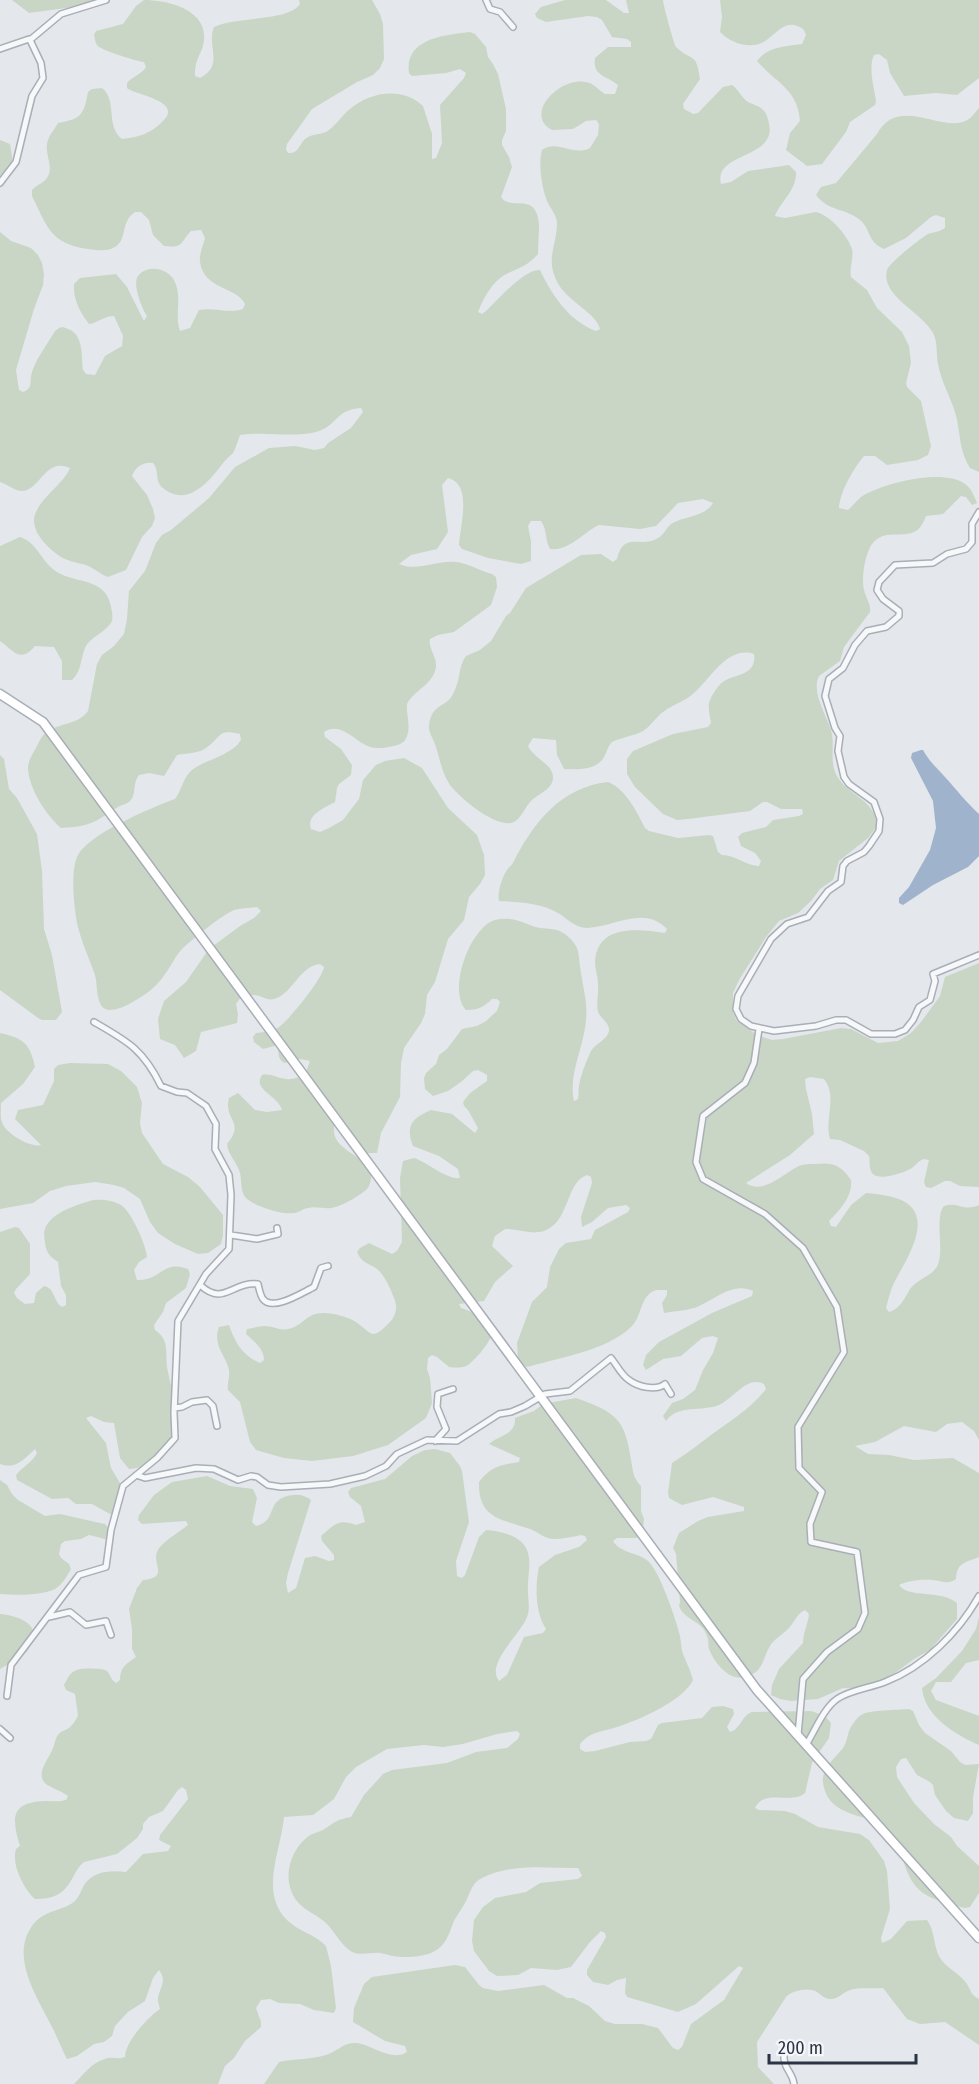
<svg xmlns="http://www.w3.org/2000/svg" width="979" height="2084" viewBox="0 0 979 2084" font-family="'Fira Sans Condensed',sans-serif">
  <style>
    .green { fill: #c9d6c5 }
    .water { fill: #9fb4cc }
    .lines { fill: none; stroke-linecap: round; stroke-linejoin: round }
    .street-casing { stroke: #a9aeb7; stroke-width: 8 }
    .secondary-casing { stroke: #a9aeb7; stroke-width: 11 }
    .street { stroke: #f7f8fa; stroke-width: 5 }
    .secondary { stroke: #fff; stroke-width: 8 }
  </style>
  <rect width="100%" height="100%" fill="#e4e7ec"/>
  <path class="green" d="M12 0H97L81 6 29 13Z
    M144 0C167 0 207 9 204 40 203 53 194 59 195 76L200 78C225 65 206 46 214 27 235 16 288 22 300 4L299 0H372L380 14 383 24 384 59 380 68 373 75 357 82 312 109 287 144 286 149 288 153C300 154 299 142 308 137 314 134 321 134 326 132 335 127 342 115 350 109 369 92 403 86 423 106L432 134V159L436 158 442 143 440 105 464 78 466 73 460 69 446 73 412 76 409 73C404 38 446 35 470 32L475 34 486 47 488 57 493 64 498 74 506 109V131L502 140V145L509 157 512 167 501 197C511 212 536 190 539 224 539 234 538 244 538 254 529 265 519 268 506 274 492 282 484 297 478 312L482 314 486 311C498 300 524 269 540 270 552 295 569 321 596 331L600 329C597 314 568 301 559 285 544 260 557 247 557 222 556 214 550 208 547 201 542 188 538 164 542 150 557 139 574 157 590 148L598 135 599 124 596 120 586 121 573 129 552 130C523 114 560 77 585 82 594 83 597 89 605 94H615L618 85C607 76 592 76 595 58L608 47H631V42L627 39 612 37 602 20 597 17 588 16 546 22 537 18 535 14 541 7 565 0H606L624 13H629L626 0H663C663 4 674 45 676 47 693 63 696 51 700 79L683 104 684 109 693 114 698 113 723 87 732 85C738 89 742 98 748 102 753 105 759 105 764 111 767 114 768 119 769 124 777 159 713 152 721 184L731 182 748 171 789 165 796 172C797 190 781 201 775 216L785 218 816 212C830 215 848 236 852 249 854 259 849 268 851 277L867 290 877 308 902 332 909 346 911 363 906 383 907 387 921 401 931 446 928 455 918 460 887 465 875 456H864C854 468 840 491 839 508L848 510C853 506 856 501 861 497 883 483 943 468 965 484 972 489 974 496 977 503L972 505 966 497 961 496 943 514 926 516C924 521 921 528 916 531 901 539 885 528 872 544 865 554 861 578 864 590 866 598 871 604 870 612L844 647 840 661 819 676C811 692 826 714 831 730 835 743 830 759 835 772 845 796 875 797 877 826L868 838 839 861 833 880 820 889 811 901 798 913 779 921 766 937 739 980 733 993V1013L737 1021 757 1035 772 1040 783 1039 841 1028 851 1029 878 1043 898 1041 911 1033 921 1022 940 996 945 977 979 963V1187L960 1186 950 1181H945L931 1188 926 1187 924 1182 929 1160 924 1159C918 1161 917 1164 912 1168 904 1173 875 1183 871 1171 869 1167 870 1160 869 1156L864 1151 840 1140 830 1139C824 1119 838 1097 824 1079L810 1077 805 1079 806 1089 812 1114 814 1134 790 1155 746 1183C763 1195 783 1174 797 1167 802 1164 809 1164 815 1164 833 1162 841 1165 851 1180 853 1196 840 1210 829 1221L831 1226 836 1227 851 1205 866 1193C877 1194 888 1195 899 1199 939 1215 904 1262 893 1285 890 1292 888 1300 886 1308L889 1312C899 1310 905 1298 910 1289 919 1277 936 1276 939 1261 943 1246 935 1217 944 1206 959 1201 962 1212 979 1205V1440L974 1431 962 1422 947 1424 936 1432 904 1426 875 1442 855 1446 868 1454 889 1455 914 1460 953 1458 979 1473V1557C965 1563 957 1562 956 1579 948 1585 942 1581 933 1580 924 1579 908 1580 899 1585 909 1599 940 1589 957 1603V1619L930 1650 914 1659 895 1673 874 1685 858 1689 843 1688 818 1699 791 1701 780 1699 771 1695 772 1685 779 1669 803 1643C803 1633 808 1624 809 1614L805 1610C796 1614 794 1624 787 1630 781 1636 774 1639 770 1646 765 1653 764 1664 758 1670 737 1689 717 1669 709 1649 708 1645 709 1640 707 1636 703 1621 684 1620 679 1606L680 1602 676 1554 673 1548 679 1533 698 1521 708 1517 744 1511V1507L713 1497 682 1505 669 1498 668 1493 672 1463C686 1454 698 1445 711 1435 730 1421 752 1408 766 1389L764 1384C754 1379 746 1384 738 1391 732 1395 726 1402 719 1405 702 1412 678 1404 666 1421L663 1416 672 1403 683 1399 695 1390 703 1370 713 1353 718 1338 713 1336 702 1338 681 1356 663 1359 646 1370 643 1365 646 1355 659 1342 712 1313 752 1296 753 1291C731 1281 713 1302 694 1308 684 1311 674 1311 664 1313L662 1303 667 1295V1290H656C639 1296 643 1316 631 1327 607 1350 563 1357 531 1366L526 1367 518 1360 517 1343 532 1302 547 1287 550 1267 559 1249 566 1243 591 1239 595 1230 628 1212 630 1208 626 1205 608 1208 592 1222 582 1227 581 1217 592 1183 591 1177 587 1175C565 1183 570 1222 544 1231 530 1235 518 1229 505 1229L495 1236 492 1246 513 1266 495 1282 484 1301 459 1304 461 1308C474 1312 489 1320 491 1335 491 1342 474 1361 468 1365 463 1368 456 1368 449 1367L437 1357 432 1355 428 1358 427 1369 430 1378 432 1403 426 1418 388 1445 353 1456 312 1461 284 1458 256 1450 250 1442 240 1402 228 1390C227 1383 230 1377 229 1370 226 1356 212 1345 219 1327L229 1325C235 1343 243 1356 260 1363L264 1360C264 1349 254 1341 246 1334L247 1329C253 1328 259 1326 265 1326 273 1326 280 1331 288 1329 304 1326 306 1312 325 1313 333 1313 349 1317 356 1322 373 1334 371 1341 389 1323 396 1316 398 1307 394 1298 391 1290 386 1279 381 1273 372 1262 364 1267 357 1252L360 1248 369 1243 392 1254 397 1251 402 1242 400 1178 403 1161 414 1158C427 1162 447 1180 460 1178L458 1169 439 1156 413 1146C405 1126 412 1118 431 1110L452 1114 475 1133 478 1128 468 1110 464 1106 463 1102 470 1093 487 1081V1075L478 1070 473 1071 461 1082 448 1091 433 1096 425 1089 424 1078 426 1073 436 1064 439 1055 447 1049 462 1029 477 1026 486 1021 497 1011 500 1002 497 999H492C484 1007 478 1010 466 1010 447 991 470 927 495 920 510 916 521 922 535 927 542 929 550 928 557 930 566 933 573 940 577 948 579 953 579 960 580 966 582 984 588 1002 586 1020 584 1048 568 1073 574 1101L578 1099C579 1094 578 1091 579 1086 581 1074 586 1062 591 1051 595 1044 608 1039 609 1031 610 1023 601 1019 598 1012 596 1003 599 993 598 984 598 977 595 969 595 962 597 924 638 929 665 933L667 929C644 905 615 927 587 928 575 928 568 919 558 913 542 903 518 902 499 901 497 893 502 877 507 870 509 867 511 866 513 863 533 823 561 787 608 782 626 789 637 812 645 828L649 831 678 838 709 835 713 836 718 852 722 855C736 855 746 866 759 866L761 861 755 853 741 846 738 837 742 833 766 827 773 820 799 816 803 814 802 809H781L767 802H763L750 811 688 819 677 820 663 814 635 787 627 774V759L633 751 673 734 708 727 711 723C710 716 708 709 709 703 711 696 718 684 726 680 738 674 757 674 754 654 728 645 710 679 695 692 685 702 673 704 663 712 656 717 651 726 643 731 634 736 622 737 612 742 608 746 608 749 605 755 599 770 578 770 564 769L557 755 556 740 533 738 528 746C533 758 553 764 553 777 553 789 540 793 532 800 525 806 521 821 511 823 493 826 460 798 450 785 442 773 440 760 436 747 434 740 428 732 429 725 432 703 446 708 453 694 461 680 458 666 466 656L480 650 491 641 506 616 510 613 526 588 581 555 601 554 613 562 617 559C624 530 641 549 658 538 664 535 666 528 671 524 684 516 705 517 713 503L703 499 678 503 656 526 640 529 599 525C582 533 570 551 550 549 545 540 547 529 541 521H531L528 526 531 541V561L521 564 488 558 462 549 459 545C460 526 473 484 448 478L442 485 448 532 437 549 411 555 399 564C416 572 438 560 456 562 468 563 480 571 492 574L496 577 497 587 491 605 454 632 438 635 430 639C428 649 437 656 436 667 433 685 415 689 407 704 406 715 411 725 407 736 405 743 399 745 393 746 386 748 377 749 370 747 355 742 341 721 324 732L325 737 341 749 352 765 351 775 339 784 337 788 335 802C324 808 306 815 311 829L320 832 329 828 343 820 359 799 363 780 376 765 385 761 404 758 422 768 448 808 477 835 484 855 485 875 480 884 469 897 464 920 448 939 435 982 427 995 425 1014 421 1023 404 1048 401 1063 400 1097 381 1133 377 1153H366L358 1147 336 1120C322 1156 383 1153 369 1186 366 1193 339 1208 331 1208 324 1209 315 1206 308 1208 304 1208 300 1212 295 1213 283 1215 257 1207 247 1199 240 1193 242 1181 240 1173 237 1162 228 1155 227 1144 246 1121 223 1120 229 1098L238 1093 255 1110 267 1112 282 1110C278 1095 252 1090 262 1075 271 1073 277 1078 286 1079 292 1080 300 1077 305 1075L310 1061 300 1059 285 1063C277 1060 279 1053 278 1045L263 1049 254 1042 253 1037 256 1033C264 1032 272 1032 279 1027 289 1020 323 978 324 967L320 964C298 967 294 993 274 999 268 1001 262 996 255 995 251 995 245 996 241 997L236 1004 238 1014 237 1023 201 1032 196 1051 184 1058 175 1045 160 1039 158 1019 164 1001 186 982 209 949 240 926 254 918 261 911 257 907C250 908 241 908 234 910 222 915 194 938 183 948 175 956 172 965 165 974 156 988 145 995 131 1003 124 1007 117 1010 109 1010 95 1009 98 985 95 975 89 958 81 941 77 923 74 906 70 870 78 855 90 833 151 808 175 799 182 790 183 777 192 770 206 759 231 756 241 740L240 734C217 728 221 738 206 748 198 754 186 753 177 755L164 776 149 773 139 775C132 783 137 794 130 801 127 804 121 805 118 807 93 823 92 826 61 828 46 815 29 789 28 768 28 760 34 752 37 746 40 740 42 735 48 731 60 723 78 725 88 711L97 664 102 655 114 646 124 634 127 619 129 591 145 571 156 543 162 535 171 530 209 498 235 467 269 448 295 446 315 450 324 448 328 443 351 428 363 412 361 408C334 410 338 426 316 432 292 438 265 431 240 435 238 440 236 448 233 453 230 456 226 459 223 463 209 482 187 508 163 488 154 481 160 471 153 463 144 462 136 466 132 476L147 495 153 509 155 518 152 526 142 537 126 570 108 577C102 575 98 571 92 568 84 563 74 563 65 559 51 552 27 530 36 512 43 496 64 483 70 468 45 457 40 491 22 491 15 491 7 484 0 482V232L11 241 31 248 38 255 42 263 44 274 43 285 34 309 16 370 19 390 23 392C32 389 30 384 31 376 34 361 47 345 55 331 60 327 62 326 68 329 84 335 81 355 83 370L86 374 95 375 105 356 122 346 123 336 114 316C101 317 98 323 89 324 80 312 73 300 74 284L80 278 116 274 127 287 144 321 147 316C142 309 132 284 138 276 147 264 167 268 174 280 183 297 174 315 180 331L190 328 199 310C214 307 228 314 243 309L245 304C236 286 204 290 200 262 199 254 203 246 205 238L201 230 191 231C179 244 184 248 164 246L153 235 149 220 141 212H135C120 222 128 239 115 247 108 252 96 250 88 249 50 244 47 226 32 196V190C36 185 44 183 47 178 55 166 43 153 48 140 50 134 55 129 58 123 81 119 84 115 88 92L92 89 102 88C118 101 105 126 122 139 138 137 150 134 161 123 187 101 134 95 127 88V83C133 76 142 74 146 67L144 62C136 61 100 50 97 45 95 42 95 39 94 35L96 31 123 24 136 6Z
    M720 0H979V78L957 95 936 93 904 96 890 73 887 60 879 54 874 55C868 68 874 87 876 101L875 105 850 122 846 132 822 164 807 166 786 150 790 133 800 121C798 89 775 82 757 61 768 46 784 47 802 44L806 35 804 30C784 14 775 39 759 44 745 48 730 42 720 32L722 17Z
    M979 108V472L970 468C958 448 961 432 955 412 950 396 941 381 938 364 936 354 938 342 933 333 922 312 880 296 887 270 889 263 921 238 928 234 934 232 939 232 945 228V218L936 215 931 217 906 238 884 249C867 242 871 229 860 220 846 208 829 212 816 195L821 187 836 183 877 134C899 93 945 136 969 119 973 116 976 111 979 108Z
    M0 140 10 144 13 163 0 177Z
    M20 537C38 543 41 562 57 572 76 584 106 577 111 607 112 611 113 616 112 621 107 631 95 635 88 643 80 653 83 671 72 680H62V661L54 647 35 646C20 664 13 650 0 641V546Z
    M0 755 4 759 9 789 17 798 37 834 42 871 44 929 52 955 62 1012 56 1020H42L38 1018 0 990Z
    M0 1033C23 1038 30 1043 35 1067L23 1084 1 1103C1 1110 0 1117 2 1122 5 1133 30 1148 41 1145L15 1119 18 1110 43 1105 54 1081V1069L58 1065 70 1063 108 1064 121 1071 137 1087 142 1103 140 1123 142 1133 163 1164 188 1177 200 1187 223 1215V1235L221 1244 208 1253 198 1254 175 1244 158 1233 150 1222 140 1199 124 1188 114 1185 95 1182 66 1186 50 1191 33 1203 0 1209Z
    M93 1200C101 1199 113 1200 121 1205 131 1211 146 1245 147 1257L139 1262 134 1270 137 1280C162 1281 162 1259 188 1269L190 1274 186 1288 166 1303 163 1312 154 1325 155 1330C171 1341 164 1353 168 1372 174 1402 190 1438 160 1458 150 1464 141 1468 129 1469L120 1458 114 1423 104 1422 91 1416 86 1418 106 1443 111 1468 120 1483 119 1514H110L92 1504H76L68 1498 52 1499 17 1480 16 1475C22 1467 32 1463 37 1453L35 1449C24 1459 16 1470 0 1464V1232L15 1227 19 1228 30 1244V1274L16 1289 14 1293 17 1298 25 1304 34 1303 36 1293 44 1286C55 1288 53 1301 62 1307L66 1305V1295L61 1286 58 1262C50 1257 46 1252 45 1243 45 1239 43 1233 45 1229 51 1212 77 1205 93 1200Z
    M576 1398C615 1412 625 1418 631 1460 633 1471 633 1478 641 1486V1511L644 1519 643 1529 637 1538H617L613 1541C621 1554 639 1552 649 1562 660 1573 676 1619 680 1636 681 1642 681 1648 683 1654 687 1664 690 1669 693 1680 683 1701 639 1720 617 1727 602 1732 591 1731 580 1744V1749L585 1752 595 1751 630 1742 646 1741 651 1739 658 1725 662 1723 702 1718 712 1707 723 1706 733 1709 734 1714 727 1727 730 1732C741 1729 741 1716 752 1712L811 1711 825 1716 831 1723 829 1738 812 1763 805 1793C792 1805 764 1788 755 1808L759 1810 785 1811 795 1814 818 1827 860 1834 869 1840 884 1861 887 1871 890 1909 881 1938 882 1943 891 1939 907 1921 927 1920C935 1931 933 1944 939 1956 945 1968 960 1973 967 1984 971 1991 971 1995 979 1999V2045L945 2022 920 2024 907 2019 883 1988C873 1989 860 1987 850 1990 843 1992 838 2000 829 1999 824 1998 821 1995 817 1992 809 1987 793 1990 786 1997L757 2042 758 2067 774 2084H264L279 2062C296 2058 316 2060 331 2053 341 2048 345 2042 357 2043 372 2045 392 2062 407 2052L405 2046 385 2041 353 2022 354 2008 364 1984 372 1977 455 1965 465 1967 479 1985 483 1988 498 1991 544 1985 567 1998H573L589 2006 605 2021 615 2024H642L658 2028 673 2048 678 2050 682 2047 691 2024 724 2000 743 1968 739 1966 696 2004 678 2012 627 1997 625 1993 626 1978 617 1980 608 1985 593 1982 587 1975V1970L606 1937 605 1933 601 1931 590 1942 571 1967 557 1970 531 1968 518 1975 497 1976 489 1971 474 1951 472 1941 474 1920 483 1907 495 1898 526 1892 540 1883 578 1879 582 1876 578 1868C548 1868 510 1863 482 1878 473 1882 471 1890 467 1899 464 1906 459 1912 455 1919 452 1924 451 1930 448 1936 440 1955 421 1957 402 1957 394 1957 387 1954 380 1953 371 1952 361 1956 352 1952 342 1946 336 1934 328 1925 319 1915 304 1911 296 1900 281 1879 290 1849 310 1835 314 1833 319 1832 323 1830 336 1822 335 1820 351 1817L364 1795 383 1774 392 1770 447 1763 476 1752 507 1748 518 1739 520 1734 517 1731 497 1734 463 1744 443 1747 424 1745 387 1749 356 1767 346 1777 334 1799 313 1815 284 1817C281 1851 259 1892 287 1920 298 1931 316 1935 326 1946L331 1966 336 2008 334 2013 314 2010 300 2004 279 2003 270 1999 261 2000 256 2008 261 2022V2027L245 2041 234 2058 225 2066 218 2084H74C84 2074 91 2063 105 2059 112 2056 118 2060 125 2057 125 2042 148 2017 160 2009 160 2008 157 1999 158 1999 159 1987 168 1982 159 1970L153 1978 145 2001 128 2012 115 2026 112 2036 104 2042 94 2044 77 2056 67 2059C61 2048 57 2036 51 2025 37 1997 10 1957 32 1926 44 1909 62 1912 75 1901 80 1896 81 1890 84 1885 93 1871 110 1870 126 1872L143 1854 168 1851 171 1846 159 1840 160 1835 188 1799 186 1790 182 1787 178 1790 163 1811 149 1817 143 1824V1829L137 1838 117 1854 84 1862C78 1867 76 1872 72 1879 63 1895 53 1899 35 1899 24 1889 11 1864 16 1849L20 1846C11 1817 11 1802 46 1801 53 1801 59 1802 66 1800L68 1796C62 1791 46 1786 44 1782 36 1772 50 1757 53 1748 55 1744 55 1738 58 1735 61 1730 66 1731 70 1727 73 1725 76 1719 78 1716L75 1694 66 1690 64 1685C67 1679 70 1672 77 1670 82 1668 102 1668 107 1671 111 1675 110 1679 116 1683L120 1680C120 1667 126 1664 136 1657L132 1649V1629L129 1609 137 1588 143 1580C173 1577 147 1562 160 1547 167 1539 179 1532 188 1525L186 1521 142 1524 138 1520 139 1515 154 1495 172 1482 207 1476 230 1486 253 1489 257 1498 252 1522 256 1526C279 1521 264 1498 293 1495 300 1494 306 1496 311 1500L288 1573 286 1583 288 1593 296 1588 305 1558 315 1556 329 1561 334 1560V1555L322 1541 321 1536C334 1525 338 1518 356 1525L365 1522 361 1506 350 1497 348 1492 351 1488 385 1479 412 1456 425 1450 435 1449 450 1453 460 1466 462 1471 469 1522 456 1561 457 1576 462 1578 465 1575 479 1537 486 1530C501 1531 524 1536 528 1553 531 1564 528 1575 528 1585 527 1596 531 1607 527 1617 521 1634 485 1663 499 1681L507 1675 524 1637 543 1633 546 1629C535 1612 535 1586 539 1567L555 1555 579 1547 587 1540 585 1536 581 1535C572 1537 562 1539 553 1539 544 1539 536 1530 527 1528 500 1519 478 1518 479 1482 491 1466 500 1465 519 1462L520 1458 489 1444C499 1435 516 1435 515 1418L534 1411 543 1404Z
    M0 1480 7 1485 12 1494 18 1500 45 1516 60 1514 100 1523 105 1524 112 1532 109 1540 89 1535 81 1539 65 1541 61 1544 59 1554 61 1558 69 1564 71 1569C67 1576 62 1585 55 1589 41 1596 15 1595 0 1594Z
    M0 1614C20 1616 45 1625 28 1650 22 1658 8 1664 0 1669Z
    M979 1617V1660L966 1663 951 1682H936L931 1691 936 1700 979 1716V1745C956 1735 924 1716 922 1688L936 1678 962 1651 976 1629Z
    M909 1709 913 1711 919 1725 925 1733 951 1751 960 1762 965 1765 979 1764 973 1797V1813L968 1821 954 1818 946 1811 935 1795 933 1785 930 1782 917 1775 906 1758 901 1759 896 1767 897 1777 914 1803 934 1824 951 1837 957 1846 979 1866V1893L970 1907 965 1908C933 1899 915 1898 904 1863 901 1853 898 1842 892 1834 874 1812 835 1820 825 1791 824 1787 822 1781 823 1777 825 1765 836 1757 843 1748 848 1741 847 1733 851 1727 854 1722 858 1716 863 1714 870 1710 899 1710 909 1709Z"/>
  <path class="water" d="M921 750H923C929 761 936 767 944 776 956 789 966 802 979 814V856L968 867 933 885 903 905 899 903V898L909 887 930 850 936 828 933 801 911 758 912 753Z"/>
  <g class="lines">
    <defs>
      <path id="street" d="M486 0 490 9 500 12 513 27
        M30 40 61 14 106 0
        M0 49 29 39 30 40 41 63 43 78 32 96 16 162 0 183
        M979 512 972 524V542L966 549 947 554 933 563 895 565 879 582 877 590 883 599 899 611V616L886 627 867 631 855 645 843 668 829 679 825 696 835 728 840 736 838 751 844 777 849 784 874 802 880 819 879 831 869 846 864 852 847 861 843 866 841 882 828 891 808 917 787 924 771 939 738 996 736 1009 741 1019 751 1026 774 1031 816 1026 836 1020H846L871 1034H895L905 1030 913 1020 919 1007 930 1000 935 981 933 974 979 955
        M759 1029 754 1063 745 1083 703 1116 696 1162 703 1179 765 1214 803 1248 837 1307 844 1352 798 1427 799 1468 822 1492 810 1524 811 1542 857 1552 865 1613 858 1629 827 1652 803 1679 798 1735
        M231 1235 257 1239 278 1234 277 1228
        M200 1285C224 1307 232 1281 258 1284 259 1288 260 1295 263 1299 273 1312 303 1292 314 1287L321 1268 328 1266
        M174 1408 182 1407 192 1402 207 1400 213 1406 217 1426
        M435 1441 446 1429 437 1407 438 1394 453 1389
        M136 1475 145 1478 196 1468 214 1469 238 1480 251 1476 257 1477 268 1485 281 1487 330 1484 365 1476 386 1466 397 1454 427 1440 457 1441 499 1414 511 1412 525 1406 545 1394 570 1391 611 1358C616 1364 622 1376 629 1380 638 1387 656 1391 665 1384L671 1394
        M49 1617 70 1612 86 1625 106 1621 111 1635
        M7 1696 11 1665 79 1575 106 1567 111 1530 123 1486 157 1458 175 1438 174 1413 178 1321 206 1274 229 1249 231 1195 229 1175 215 1149 216 1124 206 1106 187 1093 177 1092 161 1086C143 1049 127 1041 94 1022
        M0 1729 10 1738
        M806 1745C815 1731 823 1709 837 1699 850 1690 870 1688 885 1682 924 1667 959 1632 979 1596
        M784 2049C782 2070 792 2070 794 2084"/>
      <path id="secondary" d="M0 694 43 722 757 1690 979 1938"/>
    </defs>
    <use href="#street" class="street-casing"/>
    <use href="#secondary" class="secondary-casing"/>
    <use href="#street" class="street"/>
    <use href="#secondary" class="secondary"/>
  </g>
  <path d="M769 2054v9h147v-9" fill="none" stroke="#2b3445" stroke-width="3"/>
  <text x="778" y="2054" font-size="18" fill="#2b3445" stroke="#f4f6f9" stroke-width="4.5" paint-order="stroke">200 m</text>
</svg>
